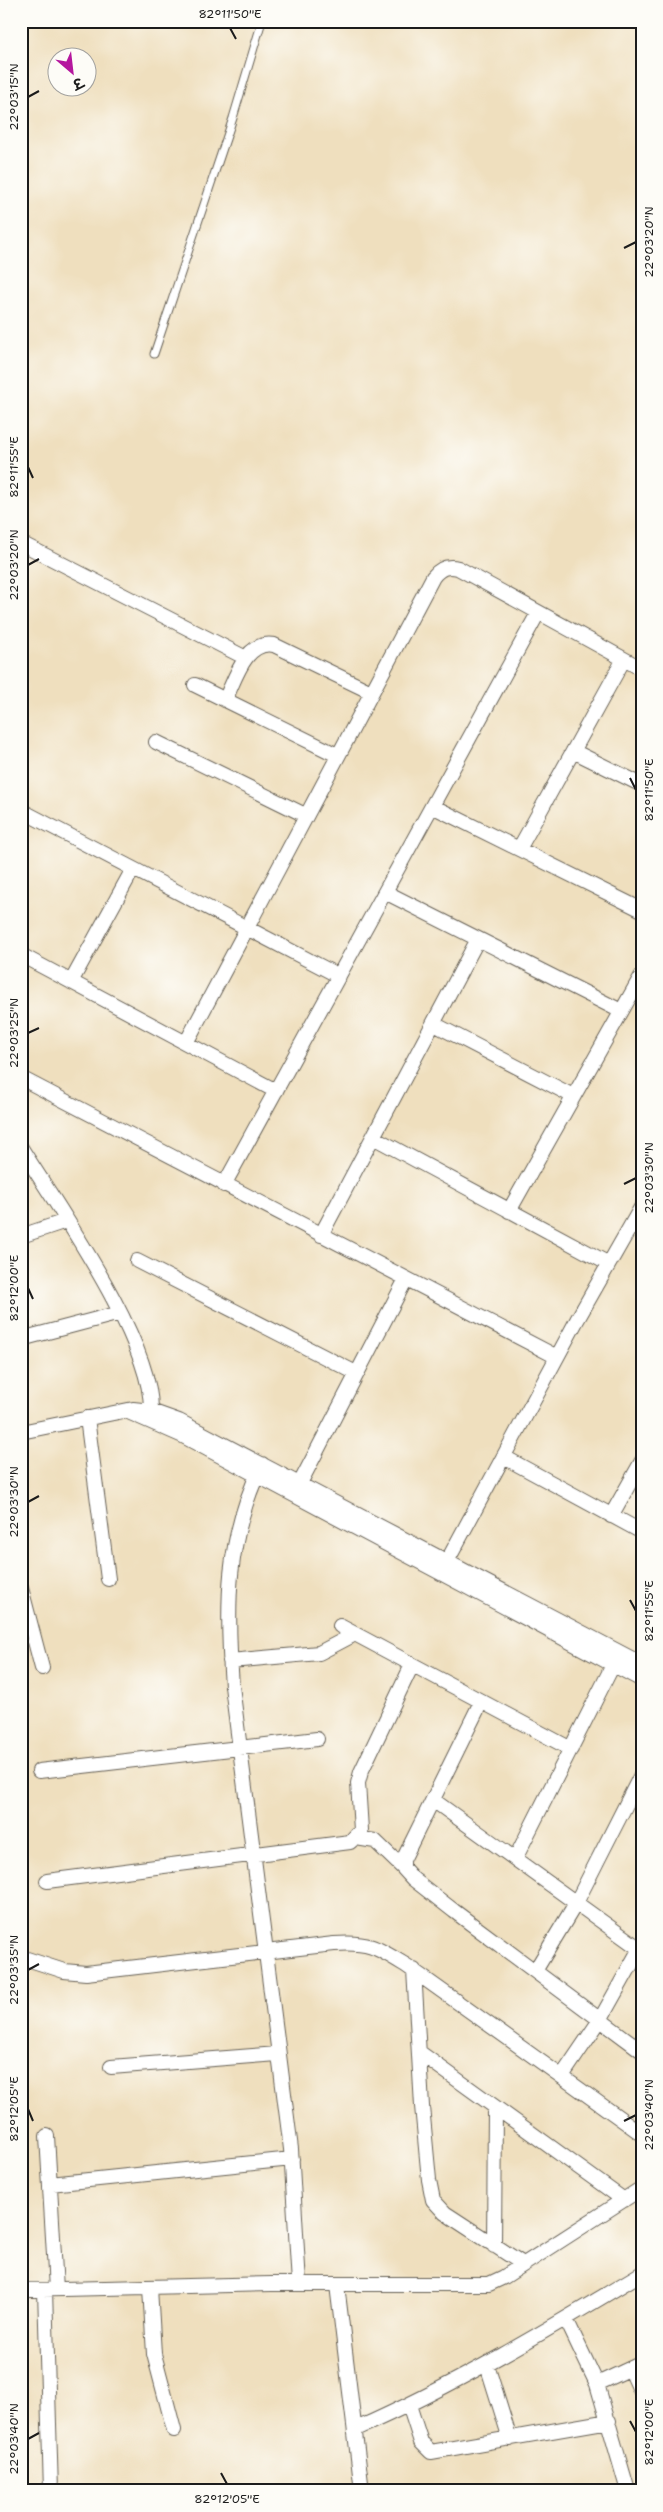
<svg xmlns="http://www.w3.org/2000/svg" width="663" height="2512" viewBox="0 0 663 2512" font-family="'Shantell Sans','Playpen Sans Deva',sans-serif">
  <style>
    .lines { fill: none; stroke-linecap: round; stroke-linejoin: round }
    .service-casing { stroke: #666055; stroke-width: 9 }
    .minor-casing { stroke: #666055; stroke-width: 16 }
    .service { stroke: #fff; stroke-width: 7 }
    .minor { stroke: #fff; stroke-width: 14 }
    .ticks { fill: none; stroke: #1c1c1c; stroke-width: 2 }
    .neatline { fill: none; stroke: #1c1c1c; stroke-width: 2 }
    .ticks-label { font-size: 12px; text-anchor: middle; fill: #1c1c1c }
  </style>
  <rect width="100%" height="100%" fill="#fdfcf7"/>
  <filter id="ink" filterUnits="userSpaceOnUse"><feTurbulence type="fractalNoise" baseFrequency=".02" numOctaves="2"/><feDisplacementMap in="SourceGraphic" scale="10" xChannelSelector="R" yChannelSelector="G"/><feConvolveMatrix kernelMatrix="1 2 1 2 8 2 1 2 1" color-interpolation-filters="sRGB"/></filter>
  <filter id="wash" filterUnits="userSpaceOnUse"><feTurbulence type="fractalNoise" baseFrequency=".0096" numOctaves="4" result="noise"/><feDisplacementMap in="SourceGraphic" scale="20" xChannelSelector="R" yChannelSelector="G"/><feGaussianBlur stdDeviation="1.12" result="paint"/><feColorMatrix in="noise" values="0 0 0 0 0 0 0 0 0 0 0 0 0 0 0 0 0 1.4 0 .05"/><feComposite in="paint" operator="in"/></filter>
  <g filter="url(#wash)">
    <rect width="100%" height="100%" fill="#efdfbe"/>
  </g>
  <g filter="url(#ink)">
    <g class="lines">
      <defs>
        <path id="service" d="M154 354 233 118 262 21"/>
        <path id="minor" d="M21 543 246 658
          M195 685 337 755
          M225 700C235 680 245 640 274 645L371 692
          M156 742 305 815
          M573 751 642 785
          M432 806 642 910
          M26 813 339 976
          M519 849 624 659
          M385 892 621 1011
          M21 955 276 1091
          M71 982 133 869
          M434 1024 573 1096
          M186 1043 433 577C440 568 447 565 458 568L642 669
          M21 1078 557 1357
          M373 1137 609 1264
          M21 1148C59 1209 153 1342 151 1411
          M224 1185 538 613
          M509 1211 642 975
          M321 1235 478 939
          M21 1236 66 1221
          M137 1261 356 1373
          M21 1339 120 1313
          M126 1411 183 1436 642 1680
          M87 1418 108 1579
          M21 1432 133 1409 151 1411 179 1421 642 1664
          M504 1457 642 1532
          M262 1464C226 1539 226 1604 232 1686L291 2149 299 2284
          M296 1491 406 1279
          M611 1516 642 1461
          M443 1569 577 1320 642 1206
          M21 1588 42 1668
          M340 1626 571 1749
          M230 1661 319 1653 355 1634
          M481 1702 403 1860V1868L413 1879 454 1911 642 2051
          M39 1771 317 1739
          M433 1800 640 1949
          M356 1838 375 1841 403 1868
          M515 1859 613 1665
          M47 1881 350 1842 361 1830 358 1783 361 1772 412 1665
          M21 1957 64 1971 86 1973 334 1944C369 1941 378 1948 407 1966L642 2134
          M414 1970 422 2106 429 2180 433 2200 445 2213 523 2264
          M535 1971 576 1903 642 1773
          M419 2052 624 2200
          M111 2067 278 2054
          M562 2076 600 2020 642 1945
          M47 2136 56 2289
          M50 2184 292 2159
          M494 2246 495 2107
          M337 2285 362 2491
          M150 2288 154 2354 174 2430
          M21 2290 272 2284H489L504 2277 642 2188
          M45 2290 51 2491
          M566 2319 597 2384 628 2491
          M487 2365 510 2439
          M631 2370 642 2394
          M597 2384 642 2363
          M409 2405 421 2442 431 2452 609 2421
          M356 2429C456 2385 549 2329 642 2273"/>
      </defs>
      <use href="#service" class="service-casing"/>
      <use href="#minor" class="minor-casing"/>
      <use href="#service" class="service"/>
      <use href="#minor" class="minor"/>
    </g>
  </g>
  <path class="ticks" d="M230 28 236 39M28 97 39 91M624 248 636 242M28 467 33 478M28 565 39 559M630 778 636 790M28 1033 39 1028M624 1184 636 1178M28 1288 33 1299M28 1502 39 1496M630 1600 636 1611M28 1970 39 1964M28 2109 33 2121M624 2121 636 2115M630 2421 636 2432M28 2439 39 2433M221 2473 227 2484"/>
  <rect width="663" height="2512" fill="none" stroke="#fdfcf7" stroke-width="55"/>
  <g transform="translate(72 72) rotate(152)"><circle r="24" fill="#fdfcf7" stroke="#a3a29f"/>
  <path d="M0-4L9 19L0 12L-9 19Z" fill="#b5179e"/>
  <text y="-8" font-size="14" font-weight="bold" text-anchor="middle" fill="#1c1c1c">उ</text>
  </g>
  <rect x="28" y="28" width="608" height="2456" class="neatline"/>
  <g class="ticks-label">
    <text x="230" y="18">82°11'50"E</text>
    <text transform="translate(14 97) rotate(-90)" y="4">22°03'15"N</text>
    <text transform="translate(649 242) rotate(-90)" y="4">22°03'20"N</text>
    <text transform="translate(14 467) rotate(-90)" y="4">82°11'55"E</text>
    <text transform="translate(14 565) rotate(-90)" y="4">22°03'20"N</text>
    <text transform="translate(649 790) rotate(-90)" y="4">82°11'50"E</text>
    <text transform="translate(14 1033) rotate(-90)" y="4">22°03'25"N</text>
    <text transform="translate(649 1178) rotate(-90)" y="4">22°03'30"N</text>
    <text transform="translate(14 1288) rotate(-90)" y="4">82°12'00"E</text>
    <text transform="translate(14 1502) rotate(-90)" y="4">22°03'30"N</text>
    <text transform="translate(649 1611) rotate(-90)" y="4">82°11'55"E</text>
    <text transform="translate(14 1970) rotate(-90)" y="4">22°03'35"N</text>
    <text transform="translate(14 2109) rotate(-90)" y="4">82°12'05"E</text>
    <text transform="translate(649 2115) rotate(-90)" y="4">22°03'40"N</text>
    <text transform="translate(649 2432) rotate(-90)" y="4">82°12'00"E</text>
    <text transform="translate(14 2439) rotate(-90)" y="4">22°03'40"N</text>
    <text x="227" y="2503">82°12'05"E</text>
  </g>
</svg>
